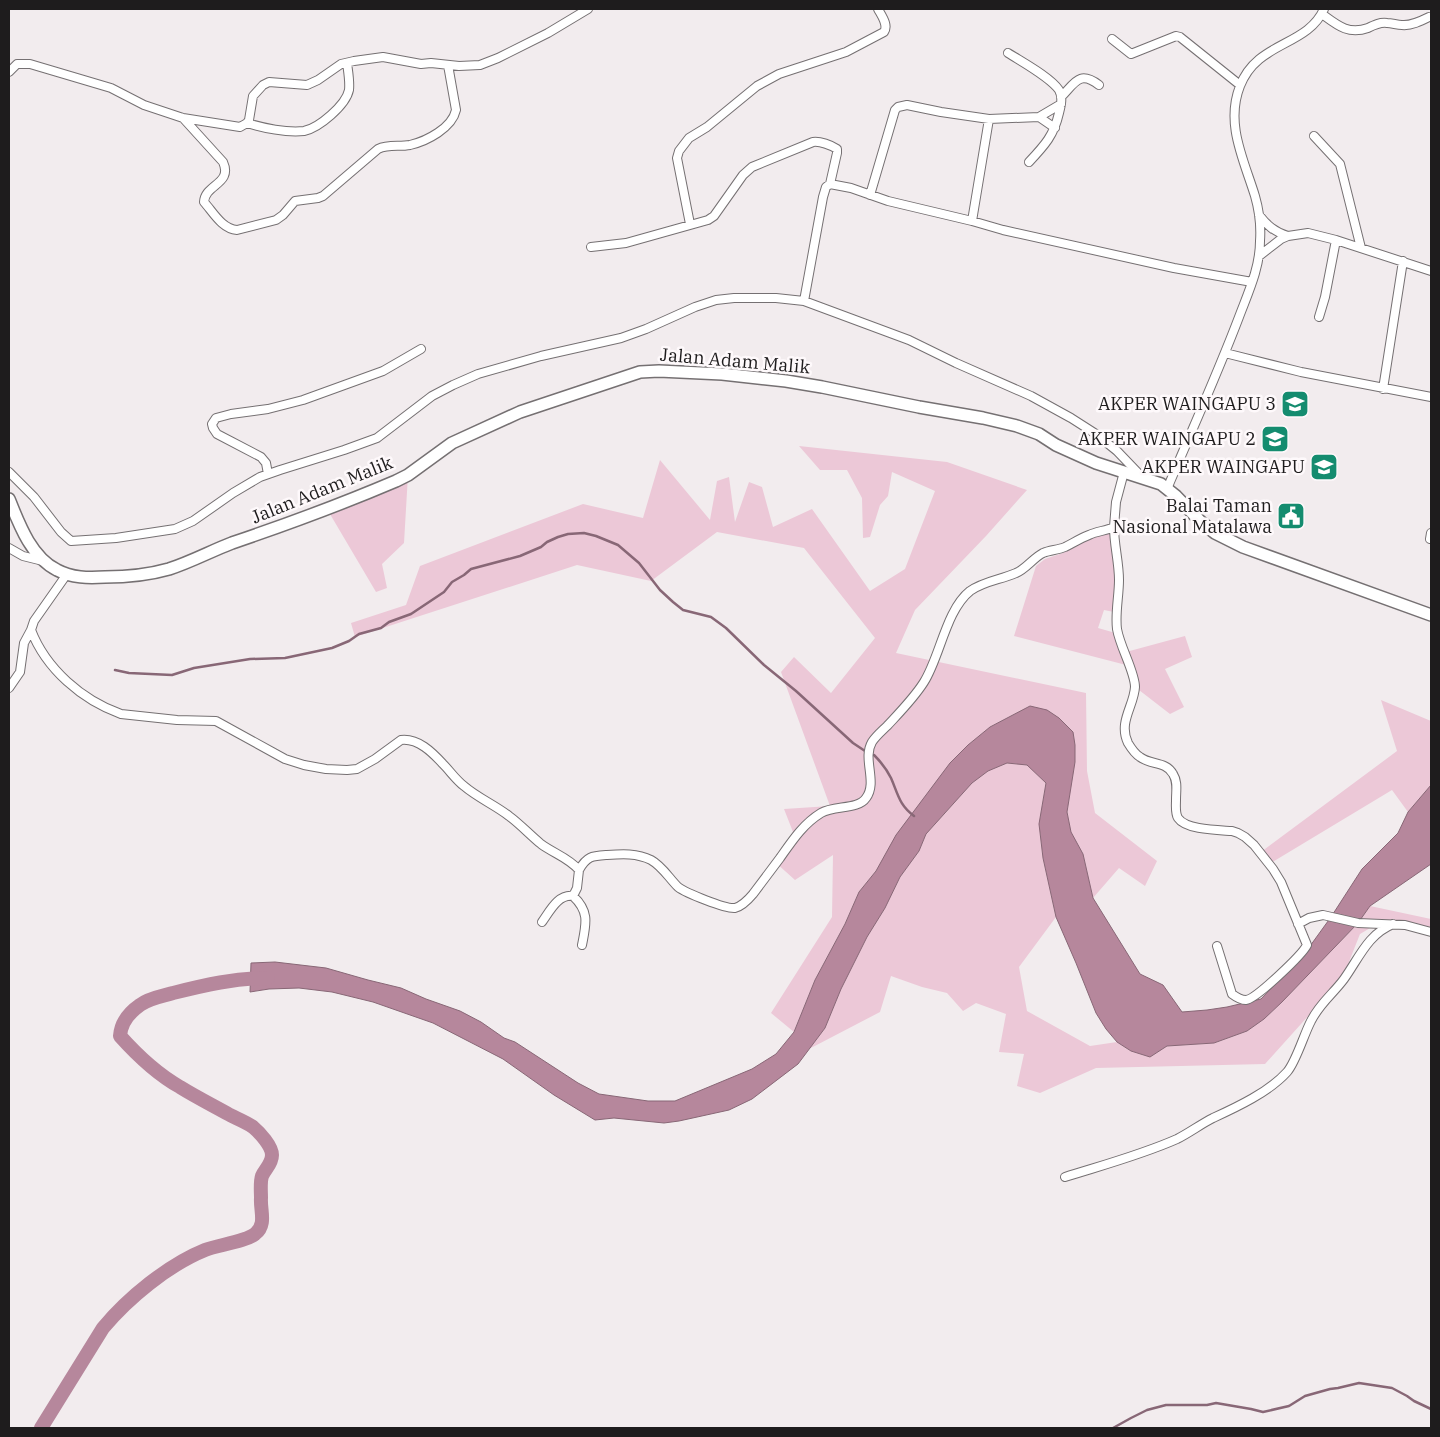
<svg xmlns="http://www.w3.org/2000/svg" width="1440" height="1437" viewBox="0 0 1440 1437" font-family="'IBM Plex Serif',serif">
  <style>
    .green { fill: #ecc8d7 }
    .water { fill: #b6879c; stroke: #886776 }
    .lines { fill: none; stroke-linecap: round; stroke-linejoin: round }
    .stream { stroke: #886776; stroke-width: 2.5 }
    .river { stroke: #b6879c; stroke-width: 14 }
    .minor-casing { stroke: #757072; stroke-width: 10 }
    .highway-casing { stroke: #757072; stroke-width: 14 }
    .minor { stroke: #fff; stroke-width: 8 }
    .highway { stroke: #fff; stroke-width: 11 }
    .labels { text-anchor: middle; stroke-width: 5; stroke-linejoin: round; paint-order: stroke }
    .street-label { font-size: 18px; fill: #1e1c1d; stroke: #fef9fb }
    .poi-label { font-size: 18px; fill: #1e1c1d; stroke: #fef9fb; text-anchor: end }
  </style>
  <rect width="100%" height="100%" fill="#f2ecee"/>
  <path class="green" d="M799 446 947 462 1027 490 986 536 915 610 896 653 1086 693 1087 771 1095 813 1157 861 1145 886 1119 868 1093 898 1083 854 1071 833 1067 812 1070 789 1030 706 990 727 968 745 950 763 876 871 859 892 845 924 815 980 794 1032 771 1013 832 917 833 855 795 880 775 862 795 837 784 809 830 806 781 672 794 657 831 693 875 638 804 548 717 532 651 581 577 565 355 637 351 623 406 605 420 566 583 504 643 518 660 460 710 520 717 481 729 477 735 522 749 482 762 487 773 527 812 509 870 591 905 569 935 491 892 472 888 496 880 505 870 537 863 538 862 498 847 470H820Z
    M408 475 404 543 382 564 387 588 376 592 327 509Z
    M1117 531 1119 613 1104 610 1098 628 1119 634 1126 652 1185 636 1192 657 1165 669 1184 707 1170 714 1139 690 1130 666 1014 636 1036 566 1045 559 1063 553 1087 539Z
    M1381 700 1431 721V785L1408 812 1392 790 1266 866 1257 855 1397 751Z
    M1007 763 1027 765 1046 783 1039 824 1043 858 1056 917 1019 967 1027 1011 1090 1046 1117 1042 1131 1051 1150 1057 1167 1046 1215 1043 1247 1031 1264 1019 1282 1002 1358 923 1370 906 1431 919V929L1424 926 1382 921 1360 934 1341 982 1328 994 1265 1064 1096 1068 1040 1093 1017 1086 1024 1054 999 1052 1006 1014 976 1003 963 1011 947 993 922 987 891 976 880 1012 809 1049 825 1028 841 989 867 937 885 908 900 877 919 851 926 834 972 783 988 771Z"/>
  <path class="water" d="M1030 706 1047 710 1059 718 1073 732 1075 745V762L1067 812 1071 832 1083 854 1093 898 1140 974 1163 985 1182 1012 1207 1010 1227 1007 1261 999 1305 953 1331 917 1362 869 1398 833 1408 812 1431 785V864L1370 906 1358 923 1282 1002 1264 1019 1247 1031 1214 1043 1167 1046 1150 1057 1131 1051 1117 1042 1106 1029 1096 1013 1076 963 1056 917 1043 858 1039 824 1046 783 1027 765 1007 763 988 771 972 783 926 834 919 851 900 877 885 908 867 937 841 989 825 1028 798 1064 752 1099 729 1110 679 1121 664 1123 614 1118 595 1120 554 1095 503 1059 433 1023 373 1002 332 992 299 988 269 989 250 992 251 963 275 962 326 968 368 980 401 988 426 999 460 1011 481 1022 504 1038 515 1042 578 1083 599 1094 648 1101H675L752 1069 776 1054 794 1032 815 980 845 924 859 892 876 871 896 835 950 763 968 745 990 727Z"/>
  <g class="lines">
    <path class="stream" d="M115 670 129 673 172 675 194 668 250 659 285 658 332 648 349 641 359 634 381 628 389 622 411 614 444 592 452 582 464 575 471 569 520 556 541 547 547 542 558 537 568 534 584 533 596 536 618 545 639 563 660 590 673 602 683 610 711 617 726 628 764 665 796 691 853 743 865 751
      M874 755C881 762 887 770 891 778 898 794 899 805 914 816
      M1113 1428 1131 1418 1147 1410 1166 1405H1207L1216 1403 1251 1409 1263 1412 1289 1406 1305 1396 1330 1389 1338 1388 1359 1383 1392 1388 1407 1396 1414 1401 1431 1409"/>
    <path class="river" d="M41 1428 103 1328C128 1298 168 1265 205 1250 217 1245 245 1242 255 1234 267 1225 260 1210 261 1198 261 1192 260 1182 262 1176 265 1169 272 1164 272 1155 272 1146 260 1133 253 1127 246 1122 238 1119 230 1115 214 1106 196 1097 180 1087 157 1074 137 1055 120 1036 121 1022 130 1012 140 1005 149 998 163 996 173 993 205 985 235 978 268 978"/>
    <defs>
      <path id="minor" d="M1322 14C1337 25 1348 35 1368 28 1374 25 1380 22 1387 23 1392 23 1397 25 1402 25 1411 26 1421 21 1429 17
        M1112 39 1131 54 1176 36 1180 37 1240 85
        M1008 53C1022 62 1050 77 1059 90 1063 97 1061 105 1059 113 1054 135 1045 145 1029 162
        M9 72 17 64H30L111 88 144 105 183 118 240 127 247 123 249 120 253 96 263 85 269 82 307 85 318 80 341 64 354 61 383 57 421 64 431 63 459 66 480 65 498 58 548 33 588 9
        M1061 97C1075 83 1079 70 1099 85
        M1039 117 1055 128
        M183 118 223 162C233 184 205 184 204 202 213 212 222 229 237 230L276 220 283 215 295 201 318 198 323 196 378 149C388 144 399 147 410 145 427 141 452 128 456 110L448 65
        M247 123C263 128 287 133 304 131 319 128 346 105 349 90 350 81 348 71 347 63
        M1314 136 1340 164 1361 248
        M870 195 895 110 898 107 907 105 941 112 989 119 1039 117 1061 104
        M1259 215C1267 225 1274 232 1288 236
        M972 221 989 119
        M690 224 677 158 679 151 689 138 707 127 757 86 779 74 846 52 884 32C889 25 881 15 878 9
        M591 247 626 243 708 220 714 216 743 175 752 167 813 142C820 141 831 145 837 149V153L830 184
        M1259 256 1281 239 1288 236 1308 233 1336 240 1431 271
        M804 301 823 197 826 187 830 184 851 188 888 201 972 221 1003 230 1174 268 1252 282
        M1319 317 1325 297 1336 240
        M1225 353 1301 372 1431 397
        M1383 389 1403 261
        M9 472 34 497 61 532 71 541 116 538 175 529 193 521 233 493 260 477 280 470 344 450 377 438 432 396 453 385 478 374 541 356 621 338 646 329 695 307 716 300 734 298H776L804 301 909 340 956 363 1031 396 1071 418 1096 434 1117 451 1141 476
        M268 474 266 463 261 457 217 434 213 428 212 424 216 418 231 414 268 409 303 400 383 371 421 349
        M1167 489C1191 432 1217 375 1239 317 1248 293 1260 268 1260 241 1261 227 1259 210 1255 196 1244 160 1225 124 1240 86 1257 41 1307 47 1324 9
        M1114 527C1114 545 1119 562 1119 580 1119 596 1115 613 1117 629 1120 647 1135 672 1135 687 1134 706 1118 722 1128 743 1131 748 1135 754 1140 757 1150 765 1166 761 1173 774 1178 782 1176 790 1176 800 1176 806 1175 813 1178 818 1186 830 1218 830 1232 831L1238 833 1245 837 1254 845 1273 869 1281 882 1307 945C1302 955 1256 999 1246 1000 1240 1000 1236 997 1232 994L1217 946
        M1430 539 1431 533
        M9 548 23 556 43 561
        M67 574 34 621 31 630C46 669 82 700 121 714L177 720 216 721 285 759 304 765 326 769 347 770 357 769 375 759 401 740C418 738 432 752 443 764 450 771 456 780 464 786 478 798 495 805 509 816 520 824 530 835 541 844 553 853 569 858 579 870 587 856 592 856 607 855 622 854 637 853 651 860 662 866 669 878 678 887 686 893 725 909 735 908 742 906 748 900 753 894 762 882 771 870 780 858 792 841 803 824 821 813 834 805 858 810 866 798 878 782 862 759 872 742 876 736 882 731 887 726 900 712 914 698 924 682 940 657 946 610 970 591 984 581 1000 580 1016 573 1026 569 1033 558 1043 553 1050 550 1058 550 1065 547 1073 543 1081 538 1089 535 1097 531 1106 531 1114 527L1116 502 1124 472
        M9 688 20 672 24 643 31 630
        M573 896C590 912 586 924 582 945
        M542 922C550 911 558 894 573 896L577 888 579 870
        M1298 924 1309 918 1323 915 1358 923 1405 925 1431 932
        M1065 1177C1103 1165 1141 1155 1177 1139 1189 1133 1201 1124 1213 1118 1237 1107 1269 1092 1287 1072 1296 1062 1304 1034 1311 1021 1320 1003 1333 994 1344 979 1359 958 1368 934 1393 924"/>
      <path id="highway" d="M9 499C19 524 31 557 57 570 72 578 88 578 105 577 127 577 148 575 169 569 191 562 211 551 232 543 288 524 342 504 396 481L408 475 452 443 520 412 640 372 659 371 722 374 786 381 822 387 919 407 983 418 1017 426 1039 434 1056 445 1096 463 1161 484 1176 496 1200 521 1215 533 1243 547 1431 615"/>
    </defs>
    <use href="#minor" class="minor-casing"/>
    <use href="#highway" class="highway-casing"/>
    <use href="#minor" class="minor"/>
    <use href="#highway" class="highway"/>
  </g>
  <defs>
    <symbol id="university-square" viewBox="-11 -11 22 22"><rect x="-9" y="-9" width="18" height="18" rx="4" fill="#148c6f" stroke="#fef9fb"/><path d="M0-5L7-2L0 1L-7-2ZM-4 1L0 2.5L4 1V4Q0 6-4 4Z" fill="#fff"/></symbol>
    <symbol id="civic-square" viewBox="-11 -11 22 22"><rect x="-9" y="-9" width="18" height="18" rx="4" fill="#148c6f" stroke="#fef9fb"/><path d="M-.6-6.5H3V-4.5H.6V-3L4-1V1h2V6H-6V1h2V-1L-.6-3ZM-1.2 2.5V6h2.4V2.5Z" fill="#fff"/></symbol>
  </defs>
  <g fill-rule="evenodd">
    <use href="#university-square" x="1279" y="388" width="32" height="32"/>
    <use href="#university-square" x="1259" y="423" width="32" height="32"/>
    <use href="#university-square" x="1308" y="451" width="32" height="32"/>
    <use href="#civic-square" x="1275" y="500" width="32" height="32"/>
  </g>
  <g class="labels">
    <g class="street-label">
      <text transform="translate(735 361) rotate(5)" y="6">Jalan Adam Malik</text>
      <text transform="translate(322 490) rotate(-22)" y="6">Jalan Adam Malik</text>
    </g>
    <g class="poi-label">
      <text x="1276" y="410">AKPER WAINGAPU 3</text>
      <text x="1256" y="445">AKPER WAINGAPU 2</text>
      <text x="1305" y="473">AKPER WAINGAPU</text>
      <text x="1272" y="512">Balai Taman<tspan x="1272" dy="21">Nasional Matalawa</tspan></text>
    </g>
  </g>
  <rect width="1440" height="1437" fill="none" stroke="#1e1c1d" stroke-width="20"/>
</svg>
